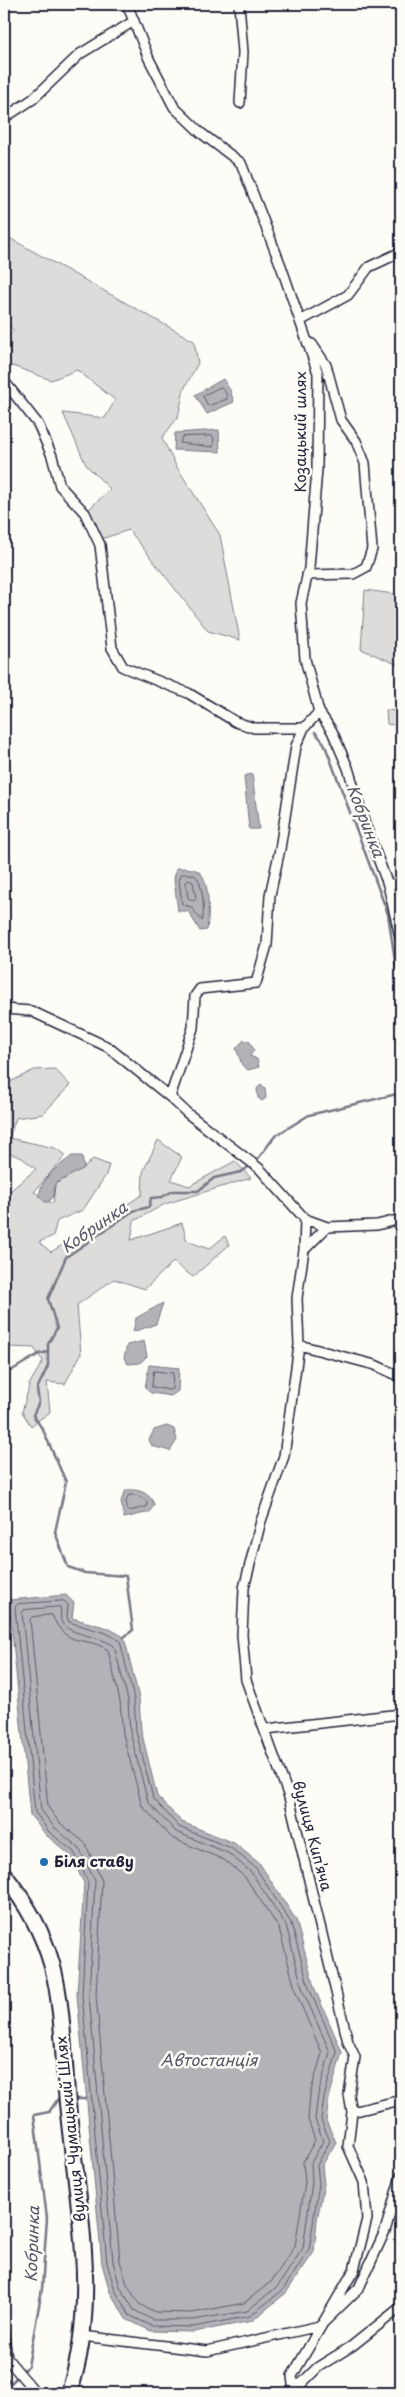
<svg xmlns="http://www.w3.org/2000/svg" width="405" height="2397" viewBox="0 0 405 2397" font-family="'Playpen Sans',sans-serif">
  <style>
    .green { fill: #dddcdb; stroke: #807f8b }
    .water { fill: #b2b2b7; stroke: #787885 }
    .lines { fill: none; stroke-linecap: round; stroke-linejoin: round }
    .shore { stroke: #5c5c6d; stroke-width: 1 }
    .stream { stroke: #787885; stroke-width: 2.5 }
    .street-casing { stroke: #22223b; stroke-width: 12 }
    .primary-casing { stroke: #22223b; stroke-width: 19 }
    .street { stroke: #fdfcf7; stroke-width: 9 }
    .primary { stroke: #fdfcf7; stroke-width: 15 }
    .poi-dot { fill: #1f6fb2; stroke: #fdfcf7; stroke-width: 2 }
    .labels { text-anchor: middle; stroke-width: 5; stroke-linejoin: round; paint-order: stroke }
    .street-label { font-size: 15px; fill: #22223b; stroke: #fdfcf7 }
    .poi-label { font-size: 15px; font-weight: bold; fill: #22223b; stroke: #fdfcf7; text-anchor: start }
    .water-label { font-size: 16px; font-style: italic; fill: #545466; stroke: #fdfcf7 }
  </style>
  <rect width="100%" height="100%" fill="#fdfcf7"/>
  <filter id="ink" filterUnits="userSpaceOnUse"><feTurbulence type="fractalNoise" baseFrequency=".02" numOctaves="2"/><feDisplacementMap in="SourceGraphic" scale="10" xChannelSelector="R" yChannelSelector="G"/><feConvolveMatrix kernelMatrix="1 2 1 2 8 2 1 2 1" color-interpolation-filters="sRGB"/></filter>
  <g filter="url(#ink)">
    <path class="green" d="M4 235 194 341 198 363 184 389 178 417 162 438 175 464 220 535 240 640 208 631 129 530 98 540 85 513 110 489 86 465 63 413 105 418 115 400 77 370 51 380 13 366 4 368V336L14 331 4 320Z
      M365 590 401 595V666L361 649Z
      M386 710 401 711V726L387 724Z
      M55 1069 70 1085 43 1114 16 1118 9 1138 55 1148 66 1155 34 1192 53 1204 55 1184 84 1168 93 1159 109 1165 106 1175 83 1210 57 1221 53 1236 39 1242 51 1252 142 1195 143 1172 158 1140 182 1157 171 1180 189 1186 235 1161 251 1178 165 1204 134 1221 131 1240 182 1223 187 1241 209 1249 225 1236 229 1245 193 1277 173 1262 145 1289 114 1279 77 1305 81 1354 65 1384 47 1382 50 1412 31 1426 22 1412 30 1383 43 1361 34 1348 8 1347 4 1350V1188L10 1191 36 1169 22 1158 4 1151V1085L34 1070Z"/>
    <path class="water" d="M223 379 230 390 234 402 207 414 195 395Z
      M219 430 220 452 174 450 175 433Z
      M252 774 259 829H249L244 776Z
      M176 868C182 868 190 868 196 870 211 875 209 917 207 930L200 931 188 911H178L174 880Z
      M244 1040 250 1042 254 1050 250 1056 257 1059 259 1067 248 1070 242 1065 236 1048Z
      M261 1084 265 1088 266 1098 262 1101 258 1098 257 1089Z
      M72 1156H82L84 1168 55 1184 54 1195 49 1202H45L39 1196C42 1176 58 1167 72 1156Z
      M163 1303 156 1324 133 1332 136 1318Z
      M144 1341 147 1356 140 1363 128 1364 124 1358 127 1345Z
      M149 1365 179 1368 178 1391 171 1396 151 1393 145 1388Z
      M167 1426 174 1429 177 1440 170 1451 152 1446 149 1440 154 1430Z
      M126 1490C138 1489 149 1492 154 1504L150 1512 124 1518 121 1501Z
      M66 1595 74 1603 72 1618 108 1628 124 1637 139 1698 141 1730 157 1796 182 1822 234 1843 260 1864 296 1920 314 1987 342 2052 329 2098 326 2121 336 2142 322 2166 324 2184 317 2220 314 2252 286 2293 252 2321 194 2332 151 2331 126 2319 110 2292 102 2264 77 1995 84 1883 70 1855 46 1835 30 1815 9 1600Z"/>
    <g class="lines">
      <path class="shore" d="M221 387 226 393 227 399 208 406 203 396Z
        M212 436 214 438 213 447 180 443 182 437Z
        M182 874C185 874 191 873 194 875 203 878 205 914 202 921L191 907 182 904 179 880Z
        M189 880 193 882 196 898 194 901 188 898 186 883Z
        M154 1371 173 1373 172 1389 169 1390 152 1387Z
        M129 1495H136L147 1501V1507L128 1511 126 1502Z
        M64 1601 68 1605 67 1617 69 1622 106 1633 120 1641 134 1699 136 1731 153 1798 179 1827 231 1848 256 1868 291 1923 309 1988 337 2052 324 2097 321 2120 330 2141 317 2165 319 2184 309 2250 283 2290 250 2316 193 2327 152 2326 129 2315 115 2290 107 2263 82 1995 88 1882 74 1852 49 1832 35 1812 15 1607 18 1604Z
        M60 1607C62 1612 59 1618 62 1623 69 1635 102 1636 114 1646L128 1700 130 1732 148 1802 176 1832 228 1853 251 1872 286 1925 303 1991 330 2052 318 2095 315 2119 323 2141 311 2163 312 2183 303 2248 278 2286 247 2311 193 2320H153L134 2310 120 2287 113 2262 89 1995 95 1881 79 1848 54 1827 41 1810 22 1613 24 1610Z
        M52 1615C67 1650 83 1634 108 1650L120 1701 123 1734 142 1806 172 1838 224 1860 245 1877 279 1928 296 1993 322 2053 310 2094 308 2119 315 2140 303 2162 305 2183 295 2246 272 2281 244 2303 192 2313 155 2312 139 2304 127 2284 120 2261 96 1995 102 1881 85 1843 59 1822 48 1807 30 1619 32 1617Z"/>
      <path class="stream" d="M315 732 324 743 329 756 388 914 396 967 401 978
        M257 1160 275 1136 309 1115 401 1093
        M4 1375 39 1354 48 1352
        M124 1637 133 1630 126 1576 85 1573 68 1567 55 1532 66 1482 43 1430 33 1415 39 1402 37 1389 48 1366V1344L57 1328 48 1299 66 1257 133 1211 149 1207 151 1198 162 1197 173 1191H198L214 1178 241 1172 247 1168
        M73 2099H86
        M4 2375 11 2383 28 2366 42 2289 47 2218 34 2115 49 2112 58 2099H62"/>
      <defs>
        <path id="street" d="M127 4 149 59 174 107 201 133 241 163 281 266 318 373 317 469 309 568 301 603 305 659 319 712 332 731 348 768 365 824 388 885 401 882
          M239 4 243 52 240 103
          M4 118 33 99 80 54 134 21
          M300 321 348 295 369 267 401 252
          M4 381 38 424 52 456 60 486 85 513 100 545 112 648 123 667 188 693 236 722 254 728H304
          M307 575 353 574 366 567 372 549 365 463 356 441 341 420 326 365 312 344
          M319 712 304 728 296 746 280 849 270 895 267 945 256 983 200 989 195 996 193 1028 170 1097 187 1113 260 1169 305 1219 327 1227
          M388 885 401 941
          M4 1009 31 1011 108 1047 170 1097
          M401 1219 377 1225 327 1227 304 1250 297 1298 299 1345 284 1456 261 1521 244 1588 242 1635 246 1680 289 1797 348 2042 355 2057 349 2095 352 2112 348 2146 364 2182 367 2219 354 2270 292 2376 293 2384H301L318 2367 352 2346 401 2307
          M304 1250 305 1219
          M299 1345 375 1365 401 1377
          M266 1729 401 1714
          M352 2112 401 2100
          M4 2336 7 2358
          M82 2336 207 2351 320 2326 359 2288 385 2231 401 2176
          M4 2355 36 2393"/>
        <path id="primary" d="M4 1875C25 1901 43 1933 52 1965 64 2009 63 2063 68 2108 77 2202 100 2301 69 2393"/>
      </defs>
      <use href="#street" class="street-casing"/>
      <use href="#primary" class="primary-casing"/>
      <use href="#street" class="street"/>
      <use href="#primary" class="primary"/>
    </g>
  </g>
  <circle class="poi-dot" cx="44" cy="1862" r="5"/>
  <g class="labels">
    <g class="street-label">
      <text transform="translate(301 432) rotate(-90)" y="5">Козацький шлях</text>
      <text transform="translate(312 1836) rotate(75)" y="5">вулиця Кипʼяча</text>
      <text transform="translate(71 2129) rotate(-96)" y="5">вулиця Чумацький Шлях</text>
    </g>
    <g class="poi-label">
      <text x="54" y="1867">Біля ставу</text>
    </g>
    <g class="water-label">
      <text transform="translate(366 821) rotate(69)" y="6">Кобринка</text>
      <text transform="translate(94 1227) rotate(-35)" y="6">Кобринка</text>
      <text x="209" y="2066">Автостанція</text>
      <text transform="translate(32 2244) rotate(-88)" y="6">Кобринка</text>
    </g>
  </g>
  <rect width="405" height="2397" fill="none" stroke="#fdfcf7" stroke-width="20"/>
  <rect x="10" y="10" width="385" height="2377" fill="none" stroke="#22223b" stroke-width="2" filter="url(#ink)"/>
</svg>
